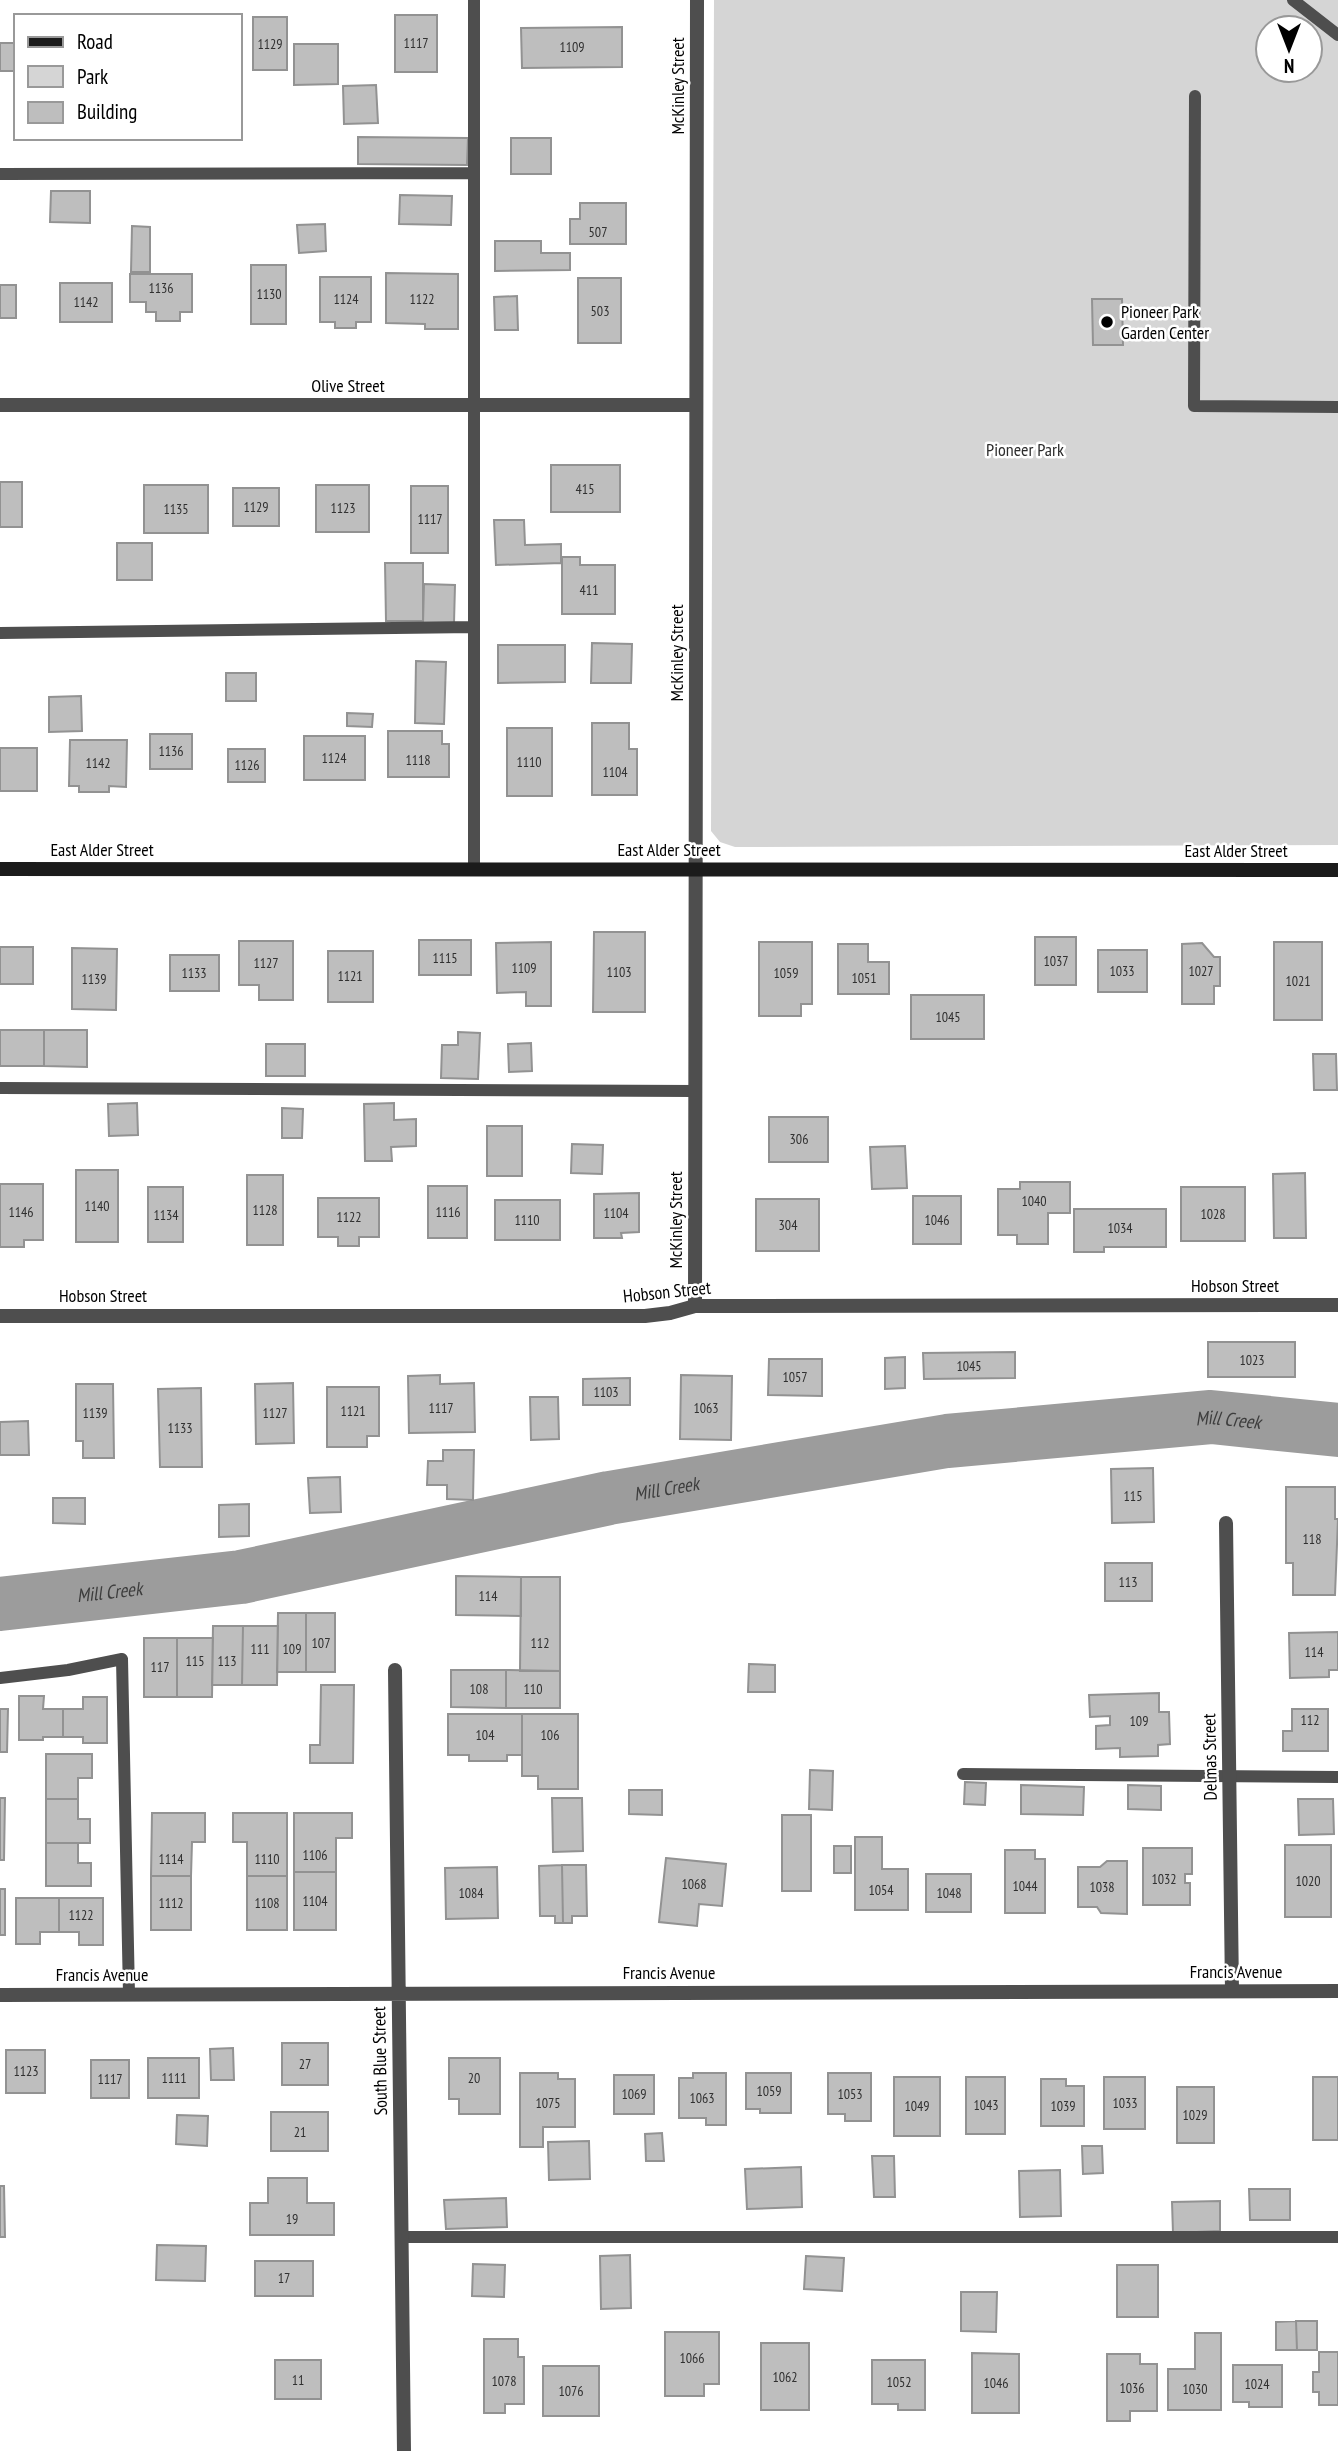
<svg xmlns="http://www.w3.org/2000/svg" width="1338" height="2451" viewBox="0 0 1338 2451" font-family="'PT Sans Narrow',sans-serif">
  <style>
    .green { fill: #d5d5d5; fill-rule: evenodd }
    .lines { fill: none; stroke-linecap: round; stroke-linejoin: round }
    .river { stroke: #9c9c9c; stroke-width: 54 }
    .building { fill: #bebebe; stroke: #929292; stroke-width: 2 }
    .service { stroke: #4e4e4e; stroke-width: 12 }
    .minor { stroke: #4e4e4e; stroke-width: 14 }
    .secondary { stroke: #1b1b1b; stroke-width: 14 }
    .poi-dot { fill: #000; stroke: #fff; stroke-width: 2.5 }
    .labels { text-anchor: middle; stroke-width: 5; stroke-linejoin: round; paint-order: stroke }
    .number-label { font-size: 14px; fill: #303030 }
    .street-label { font-size: 18px; fill: #000; stroke: #fff }
    .poi-label { font-size: 18px; fill: #000; stroke: #fff; text-anchor: start }
    .park-label { font-size: 18px; fill: #2c2c2c; stroke: #fff }
    .water-label { font-size: 19px; font-style: italic; fill: #3d3d3d; stroke: #fff }
  </style>
  <rect width="100%" height="100%" fill="#fff"/>
  <path class="green" d="M714 0H1338V845L735 847 720 842 711 831ZM1268 28H1310V70H1268Z"/>
  <g class="lines">
    <path class="river" id="s1" d="M0 1604 241 1577 609 1498 947 1441 1211 1417 1338 1430"/>
  </g>
  <path class="building" d="M395 15H437V72H395Z
    M253 17H287V70H253Z
    M622 27V67L522 68 521 28Z
    M0 43H16V71H0Z
    M294 44H338V84L294 85Z
    M376 85 378 123 344 124 343 86Z
    M358 137 468 138 467 165 358 164Z
    M511 138H551V174H511Z
    M51 191H90V223L50 222Z
    M400 195 452 196 451 225 399 224Z
    M580 203H626V244H570V219H580Z
    M325 224 326 251 299 253 297 225Z
    M132 226 150 227V272H131Z
    M495 241H541V253H570V270L495 271Z
    M251 265H286V324H251Z
    M386 273 458 274V329H425V324L386 323Z
    M130 274H192V312H180V321H156V312H146V302H130Z
    M320 277H371V322H356V328H335V322H320Z
    M578 278H621V343H578Z
    M60 283H112V322H60Z
    M0 285H16V318H0Z
    M517 296 518 330H495L494 297Z
    M1092 299H1122L1123 345H1093Z
    M551 465H620V512H551Z
    M0 482H22V527H0Z
    M144 485H208V533H144Z
    M316 485H369V532H316Z
    M411 486H448V553H411Z
    M233 488H279V526H233Z
    M494 520H524L525 545 561 544V563L496 565Z
    M117 543H152V580H117Z
    M562 557H580V565H615V614H562Z
    M385 563H423V621H386Z
    M424 584 455 585 454 623H423Z
    M592 643 632 644 631 683H591Z
    M498 645H565V682L498 683Z
    M416 661 446 662 444 724 415 723Z
    M226 673H256V701H226Z
    M81 696 82 731 49 732V697Z
    M347 713 373 714 372 727 347 726Z
    M592 723H629V749H637V795H592Z
    M507 728H552V796H507Z
    M388 731H442V744H449V777H388Z
    M150 734H192V769H150Z
    M304 736H365V780H304Z
    M70 740H127L126 787 109 786V792H79V786H69Z
    M0 748H37V791H0Z
    M228 749H265V782H228Z
    M594 932H645V1012H593Z
    M1035 937H1076V985H1035Z
    M419 940H471V975H419Z
    M239 941H293V1000H259V985H239Z
    M551 942V1006H526V992L497 993 496 943Z
    M759 942H812V1004H801V1016H759Z
    M1274 942H1322V1020H1274Z
    M1202 943 1214 957H1220V986H1214V1004H1182V944Z
    M838 944H868V962H889V994H838Z
    M0 947H33V984H0Z
    M72 948 117 949 116 1010 72 1009Z
    M1098 950H1147V992H1098Z
    M328 951H373V1002H328Z
    M170 955H219V991H170Z
    M911 995H984V1039H911Z
    M0 1030H44V1066H0Z
    M44 1030H87V1067L44 1066Z
    M458 1032 480 1033 478 1079 441 1078 442 1045H458Z
    M531 1043 532 1071 509 1072 508 1044Z
    M266 1044H305V1076H266Z
    M1313 1054H1336L1337 1090H1314Z
    M137 1103 138 1135 109 1136 108 1104Z
    M394 1103V1120L416 1119V1146L391 1147 392 1161H365L364 1104Z
    M282 1108 303 1109 302 1138H282Z
    M769 1117H828V1162H769Z
    M487 1126H522V1176H487Z
    M572 1144 603 1145 602 1174 571 1173Z
    M905 1146 907 1188 872 1189 870 1147Z
    M76 1170H118V1242H76Z
    M1305 1173 1306 1238H1274L1273 1174Z
    M247 1175H283V1245H247Z
    M1020 1182H1070V1213H1048V1244H1017V1235H998V1189H1020Z
    M0 1184H43V1240H24V1247H0Z
    M428 1186H467V1238H428Z
    M148 1187H183V1242H148Z
    M1181 1187H1245V1241H1181Z
    M639 1193V1232L621 1233 622 1238H594V1194Z
    M913 1196H961V1244H913Z
    M318 1198H379V1237H359V1246H338V1237H318Z
    M756 1199H819V1251H756Z
    M495 1200H560V1240H495Z
    M1074 1209H1166V1247H1104V1252H1074Z
    M1208 1342H1295V1377H1208Z
    M1015 1352V1378L924 1379 923 1353Z
    M905 1357V1388L885 1389V1358Z
    M769 1359H822V1396L768 1395Z
    M440 1375V1384L474 1383 475 1432 409 1433 408 1376Z
    M681 1375 732 1376 731 1440 680 1439Z
    M630 1378V1405H583V1379Z
    M293 1383 294 1443 256 1444 255 1384Z
    M76 1384H113L114 1458H83V1441H76Z
    M327 1387H379V1436H367V1447H327Z
    M201 1388 202 1467H160L158 1389Z
    M530 1397H558L559 1439 531 1440Z
    M28 1421 29 1455H0V1422Z
    M443 1450H474L473 1500 447 1499V1485H427L428 1461H443Z
    M1153 1468 1154 1522 1112 1523 1111 1469Z
    M340 1477 341 1512 310 1513 308 1478Z
    M1286 1487H1335V1519H1338L1335 1595H1293V1563H1286Z
    M53 1498H85V1524L53 1523Z
    M249 1504V1536L219 1537V1505Z
    M1105 1563H1152V1601H1105Z
    M456 1576 521 1577V1616L456 1615Z
    M521 1577H560V1671H520Z
    M278 1613H306V1672H277Z
    M306 1613H335V1672H306Z
    M213 1626H243L242 1685H212Z
    M243 1626H278L277 1685H242Z
    M1338 1632V1670H1329V1677L1290 1678 1289 1633Z
    M144 1638H177V1697H144Z
    M177 1638H213L212 1697H177Z
    M749 1664 775 1665V1692H748Z
    M451 1670H506V1708L451 1707Z
    M506 1670 560 1671V1708H506Z
    M321 1685H354L353 1763H310V1745H320Z
    M1159 1693V1712H1169L1170 1744 1158 1745V1756L1120 1757V1748L1096 1749V1726L1110 1725V1716L1090 1717 1089 1695Z
    M19 1696H44L43 1709H63V1737H43V1740H19Z
    M83 1697H107V1743H83V1737H63V1709H83Z
    M0 1709H8L7 1752H0Z
    M1292 1709H1328V1751H1283V1731H1292Z
    M448 1714H522V1755H507V1761H469V1755H448Z
    M522 1714H578V1789H538V1776H522Z
    M46 1754H92V1778H78V1799H46Z
    M810 1770 833 1771 832 1810 809 1809Z
    M965 1782 986 1783 985 1805 964 1804Z
    M1021 1785 1084 1787 1083 1815 1021 1814Z
    M1128 1785 1161 1786V1810L1128 1809Z
    M629 1790H662V1815L629 1814Z
    M0 1798H5L4 1860H0Z
    M552 1798H582L583 1851 553 1852Z
    M46 1799H78V1819H90V1843H46Z
    M1298 1799H1333L1334 1834 1299 1835Z
    M152 1813H205V1842H192L191 1876H151Z
    M233 1813H287V1876H247V1842H233Z
    M294 1813H352V1838H336V1872H294Z
    M782 1815H811V1891H782Z
    M855 1837H882V1869H908V1910H855Z
    M46 1843H78V1863H91V1886H46Z
    M1285 1845H1331V1917H1285Z
    M834 1846H851V1873H834Z
    M1143 1848H1192V1874H1185V1883H1190V1905H1143Z
    M1005 1850H1035V1859H1045V1913H1005Z
    M666 1858 726 1864 722 1906 699 1904 697 1926 659 1922Z
    M1107 1861H1127V1914L1101 1913 1097 1907H1078V1867H1100Z
    M562 1865H586L587 1916H572V1923H563Z
    M562 1865 563 1923H555V1916H540L539 1866Z
    M497 1867 498 1918 446 1919 445 1868Z
    M294 1872H336V1930H294Z
    M926 1874H971V1912H926Z
    M151 1876H191V1930H151Z
    M247 1876H287V1930H247Z
    M0 1889H5V1935H0Z
    M16 1898H59V1932H40V1944H16Z
    M59 1898H103V1945H79V1932H59Z
    M282 2043H328V2085H282Z
    M233 2048 234 2080H211L210 2049Z
    M6 2050H45V2093H6Z
    M148 2058H199V2098H148Z
    M449 2058H500V2114H459V2099H449Z
    M91 2060H129V2098H91Z
    M520 2073H558V2079H575V2127H543V2147H520Z
    M693 2073H726V2125H706V2118H679V2078H693Z
    M746 2073H791V2113H760V2109H746Z
    M828 2073H871V2121H845V2114H828Z
    M614 2075H654V2114H614Z
    M894 2077H940V2136H894Z
    M966 2077H1005V2134H966Z
    M1104 2077H1145V2129H1104Z
    M1313 2077H1338V2140H1313Z
    M1041 2079H1066V2086H1084V2126H1041Z
    M1177 2087H1214V2143H1177Z
    M271 2112H328V2151H271Z
    M177 2115 208 2116 207 2146 176 2144Z
    M662 2133 664 2161H646L645 2134Z
    M589 2141 590 2179 549 2180 548 2142Z
    M1082 2146H1102L1103 2173 1083 2174Z
    M872 2156H894L895 2197H874Z
    M801 2167 802 2207 747 2209 745 2169Z
    M1060 2170 1061 2216 1020 2217 1019 2171Z
    M268 2178H307V2203H334V2235H250V2203H268Z
    M0 2186H4L5 2237H0Z
    M1249 2189H1290V2220H1250Z
    M506 2198 507 2227 446 2229 444 2200Z
    M1220 2201V2231L1173 2233 1172 2202Z
    M157 2245 206 2246 205 2281 156 2280Z
    M630 2255 631 2308 601 2309 600 2256Z
    M806 2256 844 2258 842 2291 804 2289Z
    M255 2261H313V2296H255Z
    M473 2264 505 2265 504 2297 472 2296Z
    M1117 2265H1158V2317H1117Z
    M961 2292H997L996 2332 961 2331Z
    M1296 2321H1317V2350H1297Z
    M1296 2321 1297 2350H1276V2322Z
    M665 2332H719V2384H704V2396H665Z
    M1195 2333H1221V2410H1168V2369H1195Z
    M484 2339H518V2357H524V2404H505V2413H484Z
    M761 2343H809V2410H761Z
    M1319 2352H1338V2405H1319V2392H1313V2372H1319Z
    M972 2353 1019 2354V2413H972Z
    M1107 2354H1140V2364H1157V2411H1130V2421H1107Z
    M275 2360H321V2399H275Z
    M872 2360H925V2410H898V2404H872Z
    M1233 2365H1282V2407H1249V2402H1233Z
    M543 2366H599V2416H543Z"/>
  <g class="lines">
    <path class="service" d="M474 0V870
      M1293 0 1338 35
      M1195 96 1194 406 1338 407
      M0 174 474 173
      M0 633 474 627
      M0 1088 695 1091
      M0 1678 68 1670 122 1659 129 1994
      M963 1774 1338 1777
      M401 2237H1338"/>
    <path class="minor" d="M0 405H696
      M695 1306 697 0
      M0 1316H645L670 1313 695 1306 1338 1305
      M1226 1523 1232 1991
      M395 1670 404 2451
      M0 1995 1338 1991"/>
    <path class="secondary" d="M0 869 1338 870"/>
  </g>
  <circle class="poi-dot" cx="1107" cy="322" r="7"/>
  <g class="labels">
    <g class="number-label">
      <text x="416" y="48">1117</text>
      <text x="270" y="49">1129</text>
      <text x="572" y="52">1109</text>
      <text x="598" y="237">507</text>
      <text x="161" y="293">1136</text>
      <text x="269" y="299">1130</text>
      <text x="346" y="304">1124</text>
      <text x="422" y="304">1122</text>
      <text x="86" y="307">1142</text>
      <text x="600" y="316">503</text>
      <text x="585" y="494">415</text>
      <text x="256" y="512">1129</text>
      <text x="343" y="513">1123</text>
      <text x="176" y="514">1135</text>
      <text x="430" y="524">1117</text>
      <text x="589" y="595">411</text>
      <text x="171" y="756">1136</text>
      <text x="334" y="763">1124</text>
      <text x="418" y="765">1118</text>
      <text x="529" y="767">1110</text>
      <text x="98" y="768">1142</text>
      <text x="247" y="770">1126</text>
      <text x="615" y="777">1104</text>
      <text x="445" y="963">1115</text>
      <text x="1056" y="966">1037</text>
      <text x="266" y="968">1127</text>
      <text x="524" y="973">1109</text>
      <text x="1122" y="976">1033</text>
      <text x="1201" y="976">1027</text>
      <text x="619" y="977">1103</text>
      <text x="194" y="978">1133</text>
      <text x="786" y="978">1059</text>
      <text x="350" y="981">1121</text>
      <text x="864" y="983">1051</text>
      <text x="94" y="984">1139</text>
      <text x="1298" y="986">1021</text>
      <text x="948" y="1022">1045</text>
      <text x="799" y="1144">306</text>
      <text x="1034" y="1206">1040</text>
      <text x="97" y="1211">1140</text>
      <text x="265" y="1215">1128</text>
      <text x="21" y="1217">1146</text>
      <text x="448" y="1217">1116</text>
      <text x="616" y="1218">1104</text>
      <text x="1213" y="1219">1028</text>
      <text x="166" y="1220">1134</text>
      <text x="349" y="1222">1122</text>
      <text x="527" y="1225">1110</text>
      <text x="937" y="1225">1046</text>
      <text x="788" y="1230">304</text>
      <text x="1120" y="1233">1034</text>
      <text x="1252" y="1365">1023</text>
      <text x="969" y="1371">1045</text>
      <text x="795" y="1382">1057</text>
      <text x="606" y="1397">1103</text>
      <text x="441" y="1413">1117</text>
      <text x="706" y="1413">1063</text>
      <text x="353" y="1416">1121</text>
      <text x="95" y="1418">1139</text>
      <text x="275" y="1418">1127</text>
      <text x="180" y="1433">1133</text>
      <text x="1133" y="1501">115</text>
      <text x="1312" y="1544">118</text>
      <text x="1128" y="1587">113</text>
      <text x="488" y="1601">114</text>
      <text x="321" y="1648">107</text>
      <text x="540" y="1648">112</text>
      <text x="260" y="1654">111</text>
      <text x="292" y="1654">109</text>
      <text x="1314" y="1657">114</text>
      <text x="195" y="1666">115</text>
      <text x="227" y="1666">113</text>
      <text x="160" y="1672">117</text>
      <text x="479" y="1694">108</text>
      <text x="533" y="1694">110</text>
      <text x="1310" y="1725">112</text>
      <text x="1139" y="1726">109</text>
      <text x="485" y="1740">104</text>
      <text x="550" y="1740">106</text>
      <text x="315" y="1860">1106</text>
      <text x="171" y="1864">1114</text>
      <text x="267" y="1864">1110</text>
      <text x="1164" y="1884">1032</text>
      <text x="1308" y="1886">1020</text>
      <text x="694" y="1889">1068</text>
      <text x="1025" y="1891">1044</text>
      <text x="1102" y="1892">1038</text>
      <text x="881" y="1895">1054</text>
      <text x="471" y="1898">1084</text>
      <text x="949" y="1898">1048</text>
      <text x="315" y="1906">1104</text>
      <text x="171" y="1908">1112</text>
      <text x="267" y="1908">1108</text>
      <text x="81" y="1920">1122</text>
      <text x="305" y="2069">27</text>
      <text x="26" y="2076">1123</text>
      <text x="174" y="2083">1111</text>
      <text x="474" y="2083">20</text>
      <text x="110" y="2084">1117</text>
      <text x="769" y="2096">1059</text>
      <text x="634" y="2099">1069</text>
      <text x="850" y="2099">1053</text>
      <text x="702" y="2103">1063</text>
      <text x="548" y="2108">1075</text>
      <text x="1125" y="2108">1033</text>
      <text x="986" y="2110">1043</text>
      <text x="917" y="2111">1049</text>
      <text x="1063" y="2111">1039</text>
      <text x="1195" y="2120">1029</text>
      <text x="300" y="2137">21</text>
      <text x="292" y="2224">19</text>
      <text x="284" y="2283">17</text>
      <text x="692" y="2363">1066</text>
      <text x="785" y="2382">1062</text>
      <text x="298" y="2385">11</text>
      <text x="504" y="2386">1078</text>
      <text x="899" y="2387">1052</text>
      <text x="996" y="2388">1046</text>
      <text x="1257" y="2389">1024</text>
      <text x="1132" y="2393">1036</text>
      <text x="1195" y="2394">1030</text>
      <text x="571" y="2396">1076</text>
    </g>
    <g class="street-label">
      <text transform="translate(678 86) rotate(-90)" y="6">McKinley Street</text>
      <text x="348" y="392">Olive Street</text>
      <text transform="translate(677 653) rotate(-90)" y="6">McKinley Street</text>
      <text x="102" y="856">East Alder Street</text>
      <text x="669" y="856">East Alder Street</text>
      <text x="1236" y="857">East Alder Street</text>
      <text transform="translate(676 1220) rotate(-90)" y="6">McKinley Street</text>
      <text x="1235" y="1292">Hobson Street</text>
      <text transform="translate(667 1292) rotate(-6)" y="6">Hobson Street</text>
      <text x="103" y="1302">Hobson Street</text>
      <text transform="translate(1210 1757) rotate(-91)" y="6">Delmas Street</text>
      <text x="1236" y="1978">Francis Avenue</text>
      <text x="669" y="1979">Francis Avenue</text>
      <text x="102" y="1981">Francis Avenue</text>
      <text transform="translate(380 2061) rotate(-91)" y="6">South Blue Street</text>
    </g>
    <g class="poi-label">
      <text x="1121" y="318">Pioneer Park<tspan x="1121" dy="21">Garden Center</tspan></text>
    </g>
    <g class="park-label">
      <text x="1025" y="456">Pioneer Park</text>
    </g>
    <g class="water-label">
      <text dy="7" stroke="none"><textPath href="#s1" startOffset="1244">Mill Creek</textPath></text>
      <text dy="7" stroke="none"><textPath href="#s1" startOffset="677">Mill Creek</textPath></text>
      <text dy="7" stroke="none"><textPath href="#s1" startOffset="110">Mill Creek</textPath></text>
    </g>
  </g>
  <rect x="14" y="14" width="228" height="126" fill="#ffffff" stroke="#999999" stroke-width="2"/>
  <rect x="28" y="37" width="35" height="10" fill="#1b1b1b" stroke="#999999" stroke-width="2"/>
  <text x="77" y="49" font-size="21" fill="#000000">Road</text>
  <rect x="28" y="66" width="35" height="21" fill="#d5d5d5" stroke="#999999" stroke-width="2"/>
  <text x="77" y="84" font-size="21" fill="#000000">Park</text>
  <rect x="28" y="102" width="35" height="21" fill="#bebebe" stroke="#999999" stroke-width="2"/>
  <text x="77" y="119" font-size="21" fill="#000000">Building</text>
  <g transform="translate(1289 49) rotate(180)"><circle r="33" fill="#ffffff" stroke="#999999" stroke-width="2"/>
  <path d="M0-5L12 26L0 18L-12 26Z" fill="#000000"/>
  <text y="-10" font-size="19" font-weight="bold" text-anchor="middle" fill="#000000">N</text>
  </g>
</svg>
